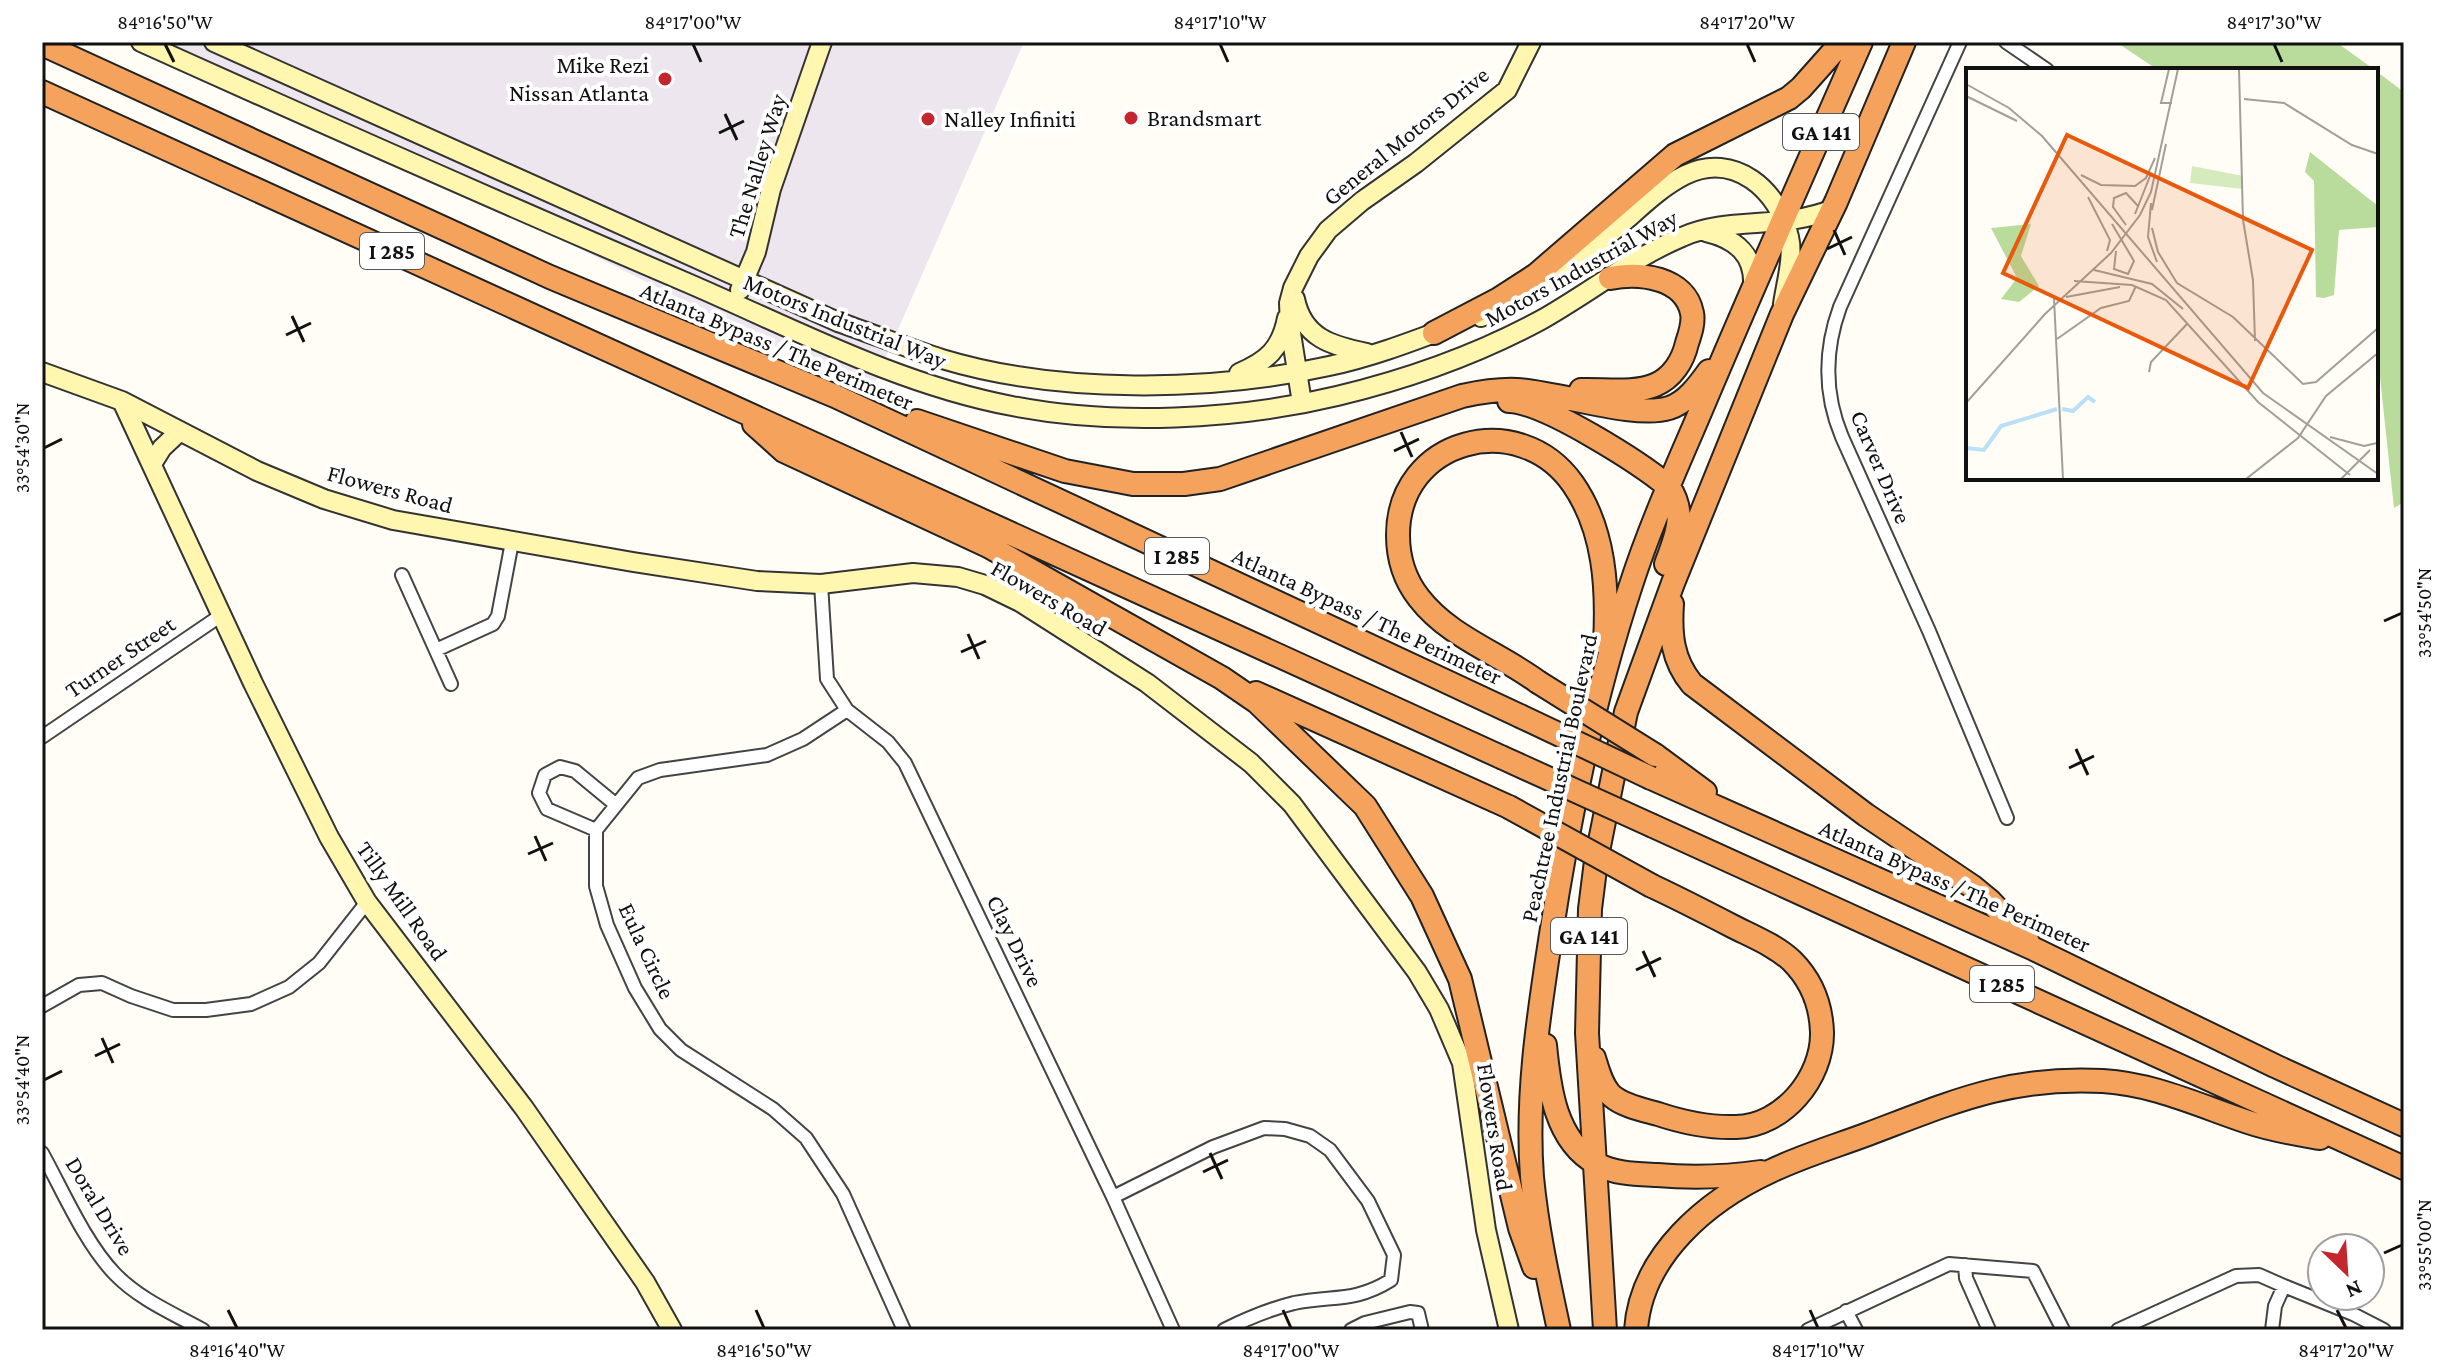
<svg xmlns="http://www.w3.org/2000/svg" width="2446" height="1372" viewBox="0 0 2446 1372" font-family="'Crimson Pro',serif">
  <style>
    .industrial { fill: #eee6ef }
    .forest { fill: #b9dc9c }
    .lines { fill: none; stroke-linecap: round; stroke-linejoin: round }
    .street-casing { stroke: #444; stroke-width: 16 }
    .secondary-casing { stroke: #333; stroke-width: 22 }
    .highway-casing { stroke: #222; stroke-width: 26 }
    .street { stroke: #fff; stroke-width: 12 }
    .secondary { stroke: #fff6b0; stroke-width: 18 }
    .highway { stroke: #f5a25d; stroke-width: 22 }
    .highway-bridge-casing { stroke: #222; stroke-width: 26; stroke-linecap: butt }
    .highway-bridge { stroke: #f5a25d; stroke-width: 22 }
    .ticks { fill: none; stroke: #111; stroke-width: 3 }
    .poi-dot { fill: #c4262e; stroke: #fff; stroke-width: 3 }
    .labels { text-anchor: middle; stroke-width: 8; stroke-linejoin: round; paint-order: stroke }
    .shield { fill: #fff; stroke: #585858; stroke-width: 2 }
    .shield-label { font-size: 22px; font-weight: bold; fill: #111 }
    .poi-label { font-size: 24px; fill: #111; stroke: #fff; text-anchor: start }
    .street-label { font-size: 24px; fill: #111; stroke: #fff }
    .inset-river { fill: none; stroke: #b9e0f7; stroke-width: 4 }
    .inset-road { fill: none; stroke: #a09f9a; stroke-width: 2 }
    .view { fill: #e8590c; fill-opacity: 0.15; stroke: #e8590c; stroke-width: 4 }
    .inset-edge { fill: none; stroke: #111; stroke-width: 4 }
    .neatline { fill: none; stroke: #111; stroke-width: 3 }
    .ticks-label { font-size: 20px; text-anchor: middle; fill: #111 }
  </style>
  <rect width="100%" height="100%" fill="#fffdf5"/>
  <path class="industrial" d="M125 42H1024L875 382 819 368 428 173Z"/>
  <path class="forest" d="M2116 42H2336L2375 70H2158Z
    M2376 71 2404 92V502L2394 508 2376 340Z"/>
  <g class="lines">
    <defs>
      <path id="street" d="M1960 42 1840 307C1824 351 1824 394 1842 437L1929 631 2007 818
        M2006 42 2047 70
        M402 575 451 684
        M821 584 827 679 847 710 888 742 905 763 1113 1197 1173 1330
        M436 650 493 624 498 616 512 542
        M847 710 803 739 767 755 660 770 638 778 596 830V886L607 925 635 988 660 1029 681 1050 773 1109 806 1138 843 1194 904 1330
        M42 737 223 614
        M596 830 547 809 539 793 545 775 560 767 575 771 615 804
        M42 1006 79 985 102 983 131 996 173 1010H206L251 1004 289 987 319 963 367 902
        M42 1153C63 1191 85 1243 115 1274 139 1299 174 1314 203 1330
        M1113 1197 1213 1147 1264 1128 1285 1129 1310 1136 1330 1150 1368 1201 1394 1255 1391 1280C1354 1303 1333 1295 1294 1303 1270 1309 1246 1319 1224 1330
        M1965 1265 1966 1278 1989 1330
        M1846 1311 1856 1330
        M1351 1330 1365 1323 1410 1312 1418 1313 1422 1330
        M1808 1330 1949 1264 2033 1271 2063 1330
        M2118 1330 2236 1276 2259 1275 2284 1286
        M2272 1330 2275 1306 2284 1286 2353 1314 2384 1330"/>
      <path id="secondary" d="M141 42C323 124 506 205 690 284 794 329 900 385 1012 406 1114 426 1237 420 1337 396 1408 379 1478 354 1541 320 1589 293 1632 258 1682 237 1729 216 1782 230 1833 209
        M214 42 838 322C873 334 907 348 942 359 1058 394 1211 392 1329 366 1368 358 1408 343 1445 329
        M1706 232C1736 239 1755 255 1753 287
        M740 290 756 252 771 189 822 42
        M1295 299C1303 338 1332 346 1367 353
        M1481 317C1540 296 1580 259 1627 219 1645 203 1663 186 1685 175 1734 151 1779 190 1789 237 1794 257 1786 283 1783 304
        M42 372 122 401 257 471 324 499 393 520 633 562 757 581 821 584 913 573 958 577 985 585 1020 602 1147 683 1251 763 1292 804 1417 972 1439 1009 1462 1063 1486 1230 1509 1330
        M1239 373C1267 361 1281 349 1287 318
        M122 401 253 683 329 837 367 902 524 1108 645 1282 672 1330
        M1302 403 1290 327 1289 303 1293 288 1309 256 1328 230 1362 201 1416 163 1507 90 1531 42
        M152 464 162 448 180 431"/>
      <path id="highway" d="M42 44 550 277 835 396 1520 716
        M42 92 1501 757
        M1434 333 1499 299 1536 275 1675 155 1789 98 1801 88 1842 42
        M1581 390C1604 389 1634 394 1655 385 1672 378 1683 361 1687 343 1690 334 1694 323 1692 313 1685 277 1639 272 1610 278
        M1509 401C1545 402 1640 463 1669 487 1687 514 1676 537 1666 564
        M917 421 1065 471 1133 484H1184L1220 479 1462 396C1481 392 1499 389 1517 390 1557 392 1635 419 1669 408 1686 403 1699 385 1709 371
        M754 424 784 451 988 546 1222 678 1257 702 1365 806 1422 896 1460 979 1520 1228 1534 1267
        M1672 604C1670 634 1672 660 1692 684L1866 815 1973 887 1990 901 2028 942
        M1538 682C1499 653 1449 637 1419 598 1404 579 1398 559 1398 535 1398 439 1519 407 1573 484 1605 530 1608 589 1605 643
        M1256 693 1509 807
        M1655 755 1705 792
        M1651 778 2034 949 2275 1066 2404 1125
        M1653 826 2404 1168
        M1545 1045C1549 1087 1555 1141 1597 1164 1614 1174 1637 1174 1657 1175 1692 1178 1726 1177 1761 1172
        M1594 1058C1598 1071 1602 1087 1612 1096 1623 1106 1644 1110 1658 1114 1682 1122 1711 1128 1736 1127 1783 1126 1823 1078 1822 1032 1821 1005 1812 981 1792 961 1776 946 1754 937 1734 927 1707 913 1680 899 1652 886
        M1559 1330C1548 1279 1537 1229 1532 1177 1526 1098 1538 1019 1550 941 1568 821 1593 700 1631 585 1652 520 1681 458 1707 396 1757 278 1809 160 1861 42
        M1605 1330 1587 1033 1590 909 1596 861 1626 712 1673 583 1782 314 1836 202 1904 42
        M1636 1330C1641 1255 1708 1200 1771 1171 1802 1156 1836 1146 1868 1134 1953 1102 2009 1076 2103 1081 2154 1084 2200 1106 2248 1122 2271 1130 2296 1134 2320 1138"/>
    </defs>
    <use href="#street" class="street-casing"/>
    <use href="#secondary" class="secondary-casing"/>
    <use href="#highway" class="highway-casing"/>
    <use href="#street" class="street"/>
    <use href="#secondary" class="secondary"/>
    <use href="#highway" class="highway"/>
    <defs>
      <path id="highway-bridge" d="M1538 682 1655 755
        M1520 716 1651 778
        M1501 757 1653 826
        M1509 807 1652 886"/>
    </defs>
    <use href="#highway-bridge" class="highway-bridge-casing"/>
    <use href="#highway-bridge" class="highway-bridge"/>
  </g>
  <path class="ticks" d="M165 44 174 62M693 44 701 62M1220 44 1228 62M1747 44 1755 62M2274 44 2282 62M725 114 737 140M719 133 744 121M1834 230 1845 255M1827 249 1852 237M292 316 304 342M286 335 311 323M1401 432 1412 457M44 448 62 439M1394 451 1419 439M2384 621 2402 613M968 634 979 659M961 652 986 641M2076 749 2088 775M2069 768 2094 756M535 836 546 861M528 854 553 843M1643 951 1655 977M1636 970 1661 958M102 1038 113 1063M95 1056 120 1044M44 1080 62 1071M1210 1153 1222 1179M1203 1172 1228 1160M2384 1253 2402 1245M228 1310 237 1328M756 1310 764 1328M1283 1310 1291 1328M1810 1310 1818 1328M2337 1310 2346 1328"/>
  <g class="poi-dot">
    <circle cx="665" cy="79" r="8"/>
    <circle cx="1131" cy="118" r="8"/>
    <circle cx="928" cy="119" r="8"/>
  </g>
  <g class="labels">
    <g class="shield">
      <rect x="1783" y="114" width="76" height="36" rx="6"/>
      <rect x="360" y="233" width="64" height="36" rx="6"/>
      <rect x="1145" y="538" width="64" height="36" rx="6"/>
      <rect x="1551" y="918" width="76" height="36" rx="6"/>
      <rect x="1970" y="966" width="64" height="36" rx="6"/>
    </g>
    <g class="shield-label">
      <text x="1821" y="140">GA 141</text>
      <text x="392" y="259">I 285</text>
      <text x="1177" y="564">I 285</text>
      <text x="1589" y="944">GA 141</text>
      <text x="2002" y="992">I 285</text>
    </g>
    <g class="poi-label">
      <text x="649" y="73" text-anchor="end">Mike Rezi<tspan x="649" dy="28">Nissan Atlanta</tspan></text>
      <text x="1147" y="126">Brandsmart</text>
      <text x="944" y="127">Nalley Infiniti</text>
    </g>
    <g class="street-label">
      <text transform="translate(1406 136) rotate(-39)" y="8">General Motors Drive</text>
      <text transform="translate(757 166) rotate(-73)" y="8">The Nalley Way</text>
      <text transform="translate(1581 268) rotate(-29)" y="8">Motors Industrial Way</text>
      <text transform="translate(845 321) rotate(22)" y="8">Motors Industrial Way</text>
      <text transform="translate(777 346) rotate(23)" y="8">Atlanta Bypass / The Perimeter</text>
      <text transform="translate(1881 467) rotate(67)" y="8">Carver Drive</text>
      <text transform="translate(390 489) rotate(15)" y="8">Flowers Road</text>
      <text transform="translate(1049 598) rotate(30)" y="8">Flowers Road</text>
      <text transform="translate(1367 616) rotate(25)" y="8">Atlanta Bypass / The Perimeter</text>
      <text transform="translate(120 657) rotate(-34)" y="8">Turner Street</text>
      <text transform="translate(1559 778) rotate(-78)" y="8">Peachtree Industrial Boulevard</text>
      <text transform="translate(1955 886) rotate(24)" y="8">Atlanta Bypass / The Perimeter</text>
      <text transform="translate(402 901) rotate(55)" y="8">Tilly Mill Road</text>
      <text transform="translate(1015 941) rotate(64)" y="8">Clay Drive</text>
      <text transform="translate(647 951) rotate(65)" y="8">Eula Circle</text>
      <text transform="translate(1495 1127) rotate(81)" y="8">Flowers Road</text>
      <text transform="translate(100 1206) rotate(59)" y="8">Doral Drive</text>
    </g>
  </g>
  <g transform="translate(1966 68)">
    <rect width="412" height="412" fill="#fffdf5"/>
    <path d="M226 98 277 108V121L224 115Z" fill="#d5ebbd"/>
    <path d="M344 84 412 138V159L373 162 368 227 358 230 350 229 348 113 339 104ZM65 156 55 188 73 218 53 234 35 231 51 210 25 160Z" fill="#b9dc9c"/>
    <path class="inset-river" d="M96 341 107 343 122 329 129 334M0 380 18 382 35 358 91 341"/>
    <path class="inset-road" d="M203 1 195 35H206M273 1 277 152 287 212 289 273M0 16 43 40 76 68 297 325 412 406M0 28 51 53M278 31 318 35 386 77 412 86M115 107 135 117 169 118 180 110 189 90M122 129 144 172 141 183M185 135 182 169 191 194M186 142 200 76M169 146 184 108M146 156 168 193 162 206 148 201 150 183M160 157 147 139 148 130 160 125 172 138M186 160 192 184 211 215 267 249 337 316 350 314 412 260M128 202 186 216 217 241M108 213 166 217 200 232 292 334 384 407M100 229 154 219M88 231 97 411M91 271 135 240 163 233 170 218M183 304 185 294 221 256M0 335 79 246 145 185 174 147 185 124 212 1M364 369 398 378 411 375M280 411 332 370 360 328 412 285M375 411 404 382"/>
    <path class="view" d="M101 67 346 182 282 320 37 205Z"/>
    <rect width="412" height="412" class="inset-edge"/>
  </g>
  <rect width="2446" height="1372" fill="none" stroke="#ffffff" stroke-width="88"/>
  <g transform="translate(2346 1272) rotate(155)"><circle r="38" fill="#ffffff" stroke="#a0a0a0" stroke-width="2"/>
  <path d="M0-6L14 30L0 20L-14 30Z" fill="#c4262e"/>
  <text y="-12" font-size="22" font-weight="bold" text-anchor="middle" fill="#111111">N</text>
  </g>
  <rect x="44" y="44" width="2358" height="1284" class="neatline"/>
  <g class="ticks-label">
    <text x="165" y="29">84°16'50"W</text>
    <text x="693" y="29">84°17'00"W</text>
    <text x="1220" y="29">84°17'10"W</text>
    <text x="1747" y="29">84°17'20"W</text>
    <text x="2274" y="29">84°17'30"W</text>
    <text transform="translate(22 448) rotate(-90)" y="7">33°54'30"N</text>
    <text transform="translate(2424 613) rotate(-90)" y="7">33°54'50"N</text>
    <text transform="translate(22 1080) rotate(-90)" y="7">33°54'40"N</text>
    <text transform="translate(2424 1245) rotate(-90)" y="7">33°55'00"N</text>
    <text x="237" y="1357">84°16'40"W</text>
    <text x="764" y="1357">84°16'50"W</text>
    <text x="1291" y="1357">84°17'00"W</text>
    <text x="1818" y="1357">84°17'10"W</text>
    <text x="2346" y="1357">84°17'20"W</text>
  </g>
</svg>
